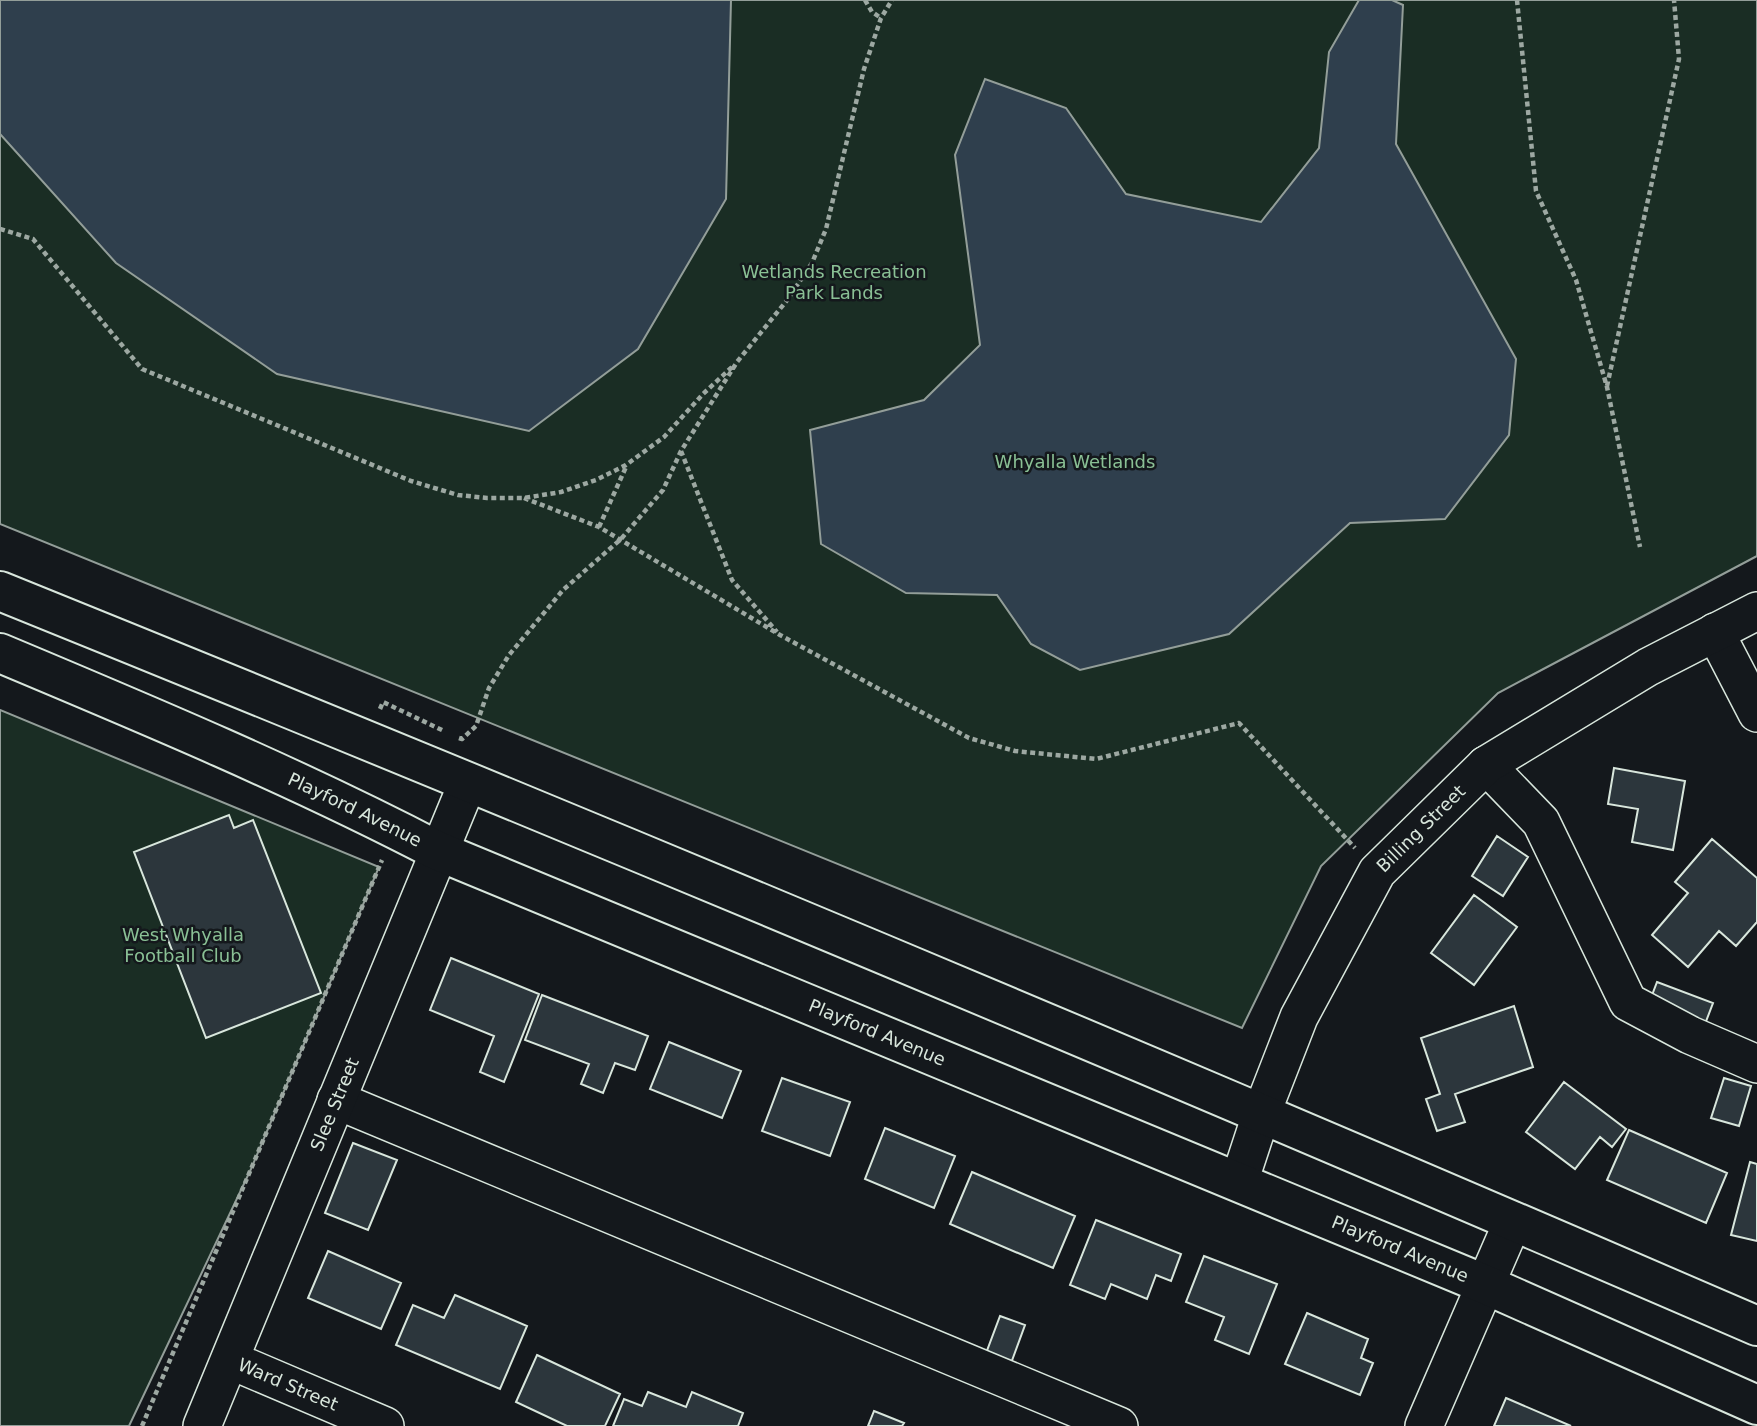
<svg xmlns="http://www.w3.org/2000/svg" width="1757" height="1426" viewBox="0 0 1757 1426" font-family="'DejaVu Sans',sans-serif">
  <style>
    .green { fill: #1a2d24; stroke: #939e99; stroke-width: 2 }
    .water { fill: #2f3f4d; stroke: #939e99; stroke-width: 2 }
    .building { fill: #2c363c; stroke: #d8e6dc; stroke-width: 2 }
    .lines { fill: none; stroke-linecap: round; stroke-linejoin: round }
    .minor-casing { stroke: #d8e6dc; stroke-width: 40 }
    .highway-casing { stroke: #d8e6dc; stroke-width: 42 }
    .path { stroke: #9da8a2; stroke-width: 4.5; stroke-dasharray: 5 3.5; stroke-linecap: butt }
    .minor { stroke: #14181c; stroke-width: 37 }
    .highway { stroke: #14181c; stroke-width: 38 }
    .labels { text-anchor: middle; stroke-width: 5; stroke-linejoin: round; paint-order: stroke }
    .park-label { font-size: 18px; fill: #8ac095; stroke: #14181c }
    .street-label { font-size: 18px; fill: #d8e6dc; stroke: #14181c }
  </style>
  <rect width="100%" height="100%" fill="#14181c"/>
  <path class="green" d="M0 0H1757V556L1498 693 1321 866 1242 1028 0 524Z
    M0 710 379 867 251 1169 129 1426H0Z"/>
  <path class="water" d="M0 0H731L726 199 638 349 529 431 277 374 116 263 0 134Z
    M1359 0H1392L1403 5 1396 144 1516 359 1509 435 1445 519 1350 523 1229 634 1080 670 1031 644 997 595 906 593 821 544 810 430 924 400 980 345 955 155 985 79 1066 108 1126 194 1261 222 1319 148 1329 52Z"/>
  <path class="building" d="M1614 768 1685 781 1673 850 1632 842 1638 809 1608 804Z
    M229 815 234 828 253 820 321 993 206 1038 134 852Z
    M1497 836 1528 857 1503 896 1472 876Z
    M1712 839 1757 878V922L1736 946 1719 931 1688 967 1652 935 1688 893 1675 882Z
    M1474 895 1517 927 1474 985 1431 953Z
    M451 958 539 994 504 1082 480 1072 494 1036 430 1010Z
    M1657 982 1713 1003 1702 1032 1646 1011Z
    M542 995 648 1036 635 1070 615 1063 603 1093 581 1084 589 1064 525 1040Z
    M1514 1006 1533 1067 1455 1094 1465 1122 1437 1131 1426 1099 1440 1094 1421 1038Z
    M669 1042 741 1071 722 1118 650 1089Z
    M782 1078 850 1102 830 1156 762 1131Z
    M1724 1078 1751 1086 1739 1126 1711 1118Z
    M1564 1082 1626 1129 1612 1147 1600 1137 1575 1169 1526 1132Z
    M885 1128 955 1156 934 1208 865 1179Z
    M1629 1130 1727 1173 1706 1223 1607 1180Z
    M353 1143 397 1160 368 1230 325 1213Z
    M1750 1162 1757 1164V1241L1731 1235Z
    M972 1172 1075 1216 1053 1268 950 1224Z
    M1096 1220 1181 1254 1171 1281 1156 1275 1147 1299 1111 1284 1105 1299 1070 1285Z
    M328 1251 401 1283 381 1329 308 1298Z
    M1204 1256 1277 1284 1249 1354 1215 1340 1224 1317 1186 1302Z
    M455 1295 527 1326 500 1389 396 1345 413 1305 444 1318Z
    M1307 1313 1368 1339 1361 1358 1373 1363 1360 1395 1285 1364Z
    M1000 1316 1025 1325 1010 1366 985 1356Z
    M537 1355 620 1394 605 1426H567L516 1402Z
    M648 1392 686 1407 692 1392 743 1413 738 1426H613L624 1399 642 1406Z
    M1506 1398 1571 1426H1494Z
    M874 1411 904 1423 902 1426H868Z"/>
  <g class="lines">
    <defs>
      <g id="minor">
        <path d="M1715 632 1757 713"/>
        <path d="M1486 765 1541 822 1628 1002 1690 1035 1757 1064"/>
        <path d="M336 1100 1119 1426"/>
        <path id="s1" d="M1239 1182 1262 1112 1299 1017 1377 872 1486 765 1648 667 1757 611"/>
        <path id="s2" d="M230 1360 385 1426"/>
        <path id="s3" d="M202 1426 468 782"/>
        <path d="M1424 1426 1513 1221"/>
      </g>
      <g id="highway">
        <path d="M0 591C589 829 1174 1074 1757 1326"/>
        <path id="s4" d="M0 653C148 715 296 777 438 851L1484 1284 1757 1405"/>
      </g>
    </defs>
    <use href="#minor" class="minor-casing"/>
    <use href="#highway" class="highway-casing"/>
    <path class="path" d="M865 0 872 12 881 18
      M1517 0 1536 191 1576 280 1607 387 1640 547
      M0 229 33 239 142 369 411 481 458 495 487 498H524L561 492 596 480 626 465 664 437 703 394 732 367
      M1607 386 1679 59 1674 0
      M681 451 732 580 777 632
      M524 498 599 527 780 635 969 738 1015 751 1096 759 1239 723 1355 848
      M599 527 626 467
      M380 709 383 702 444 731
      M459 738 462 739 476 726 489 688 509 655 563 590 621 539 663 490 681 451 737 362 788 299 812 263 826 229 864 69 881 18 892 0
      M142 1426 382 860"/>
    <use href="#minor" class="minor"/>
    <use href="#highway" class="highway"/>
  </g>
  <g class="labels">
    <g class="park-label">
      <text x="834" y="278">Wetlands Recreation<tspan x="834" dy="21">Park Lands</tspan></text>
      <text x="1075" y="468">Whyalla Wetlands</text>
      <text x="183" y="941">West Whyalla<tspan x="183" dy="21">Football Club</tspan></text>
    </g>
    <g class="street-label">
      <text dy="6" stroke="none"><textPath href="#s4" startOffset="388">Playford Avenue</textPath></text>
      <text dy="6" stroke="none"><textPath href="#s1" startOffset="402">Billing Street</textPath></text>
      <text dy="6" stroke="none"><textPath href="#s4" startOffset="956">Playford Avenue</textPath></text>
      <text dy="6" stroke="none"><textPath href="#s3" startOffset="348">Slee Street</textPath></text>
      <text dy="6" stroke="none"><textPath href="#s4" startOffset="1522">Playford Avenue</textPath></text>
      <text dy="6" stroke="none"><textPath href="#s2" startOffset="63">Ward Street</textPath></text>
    </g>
  </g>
</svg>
